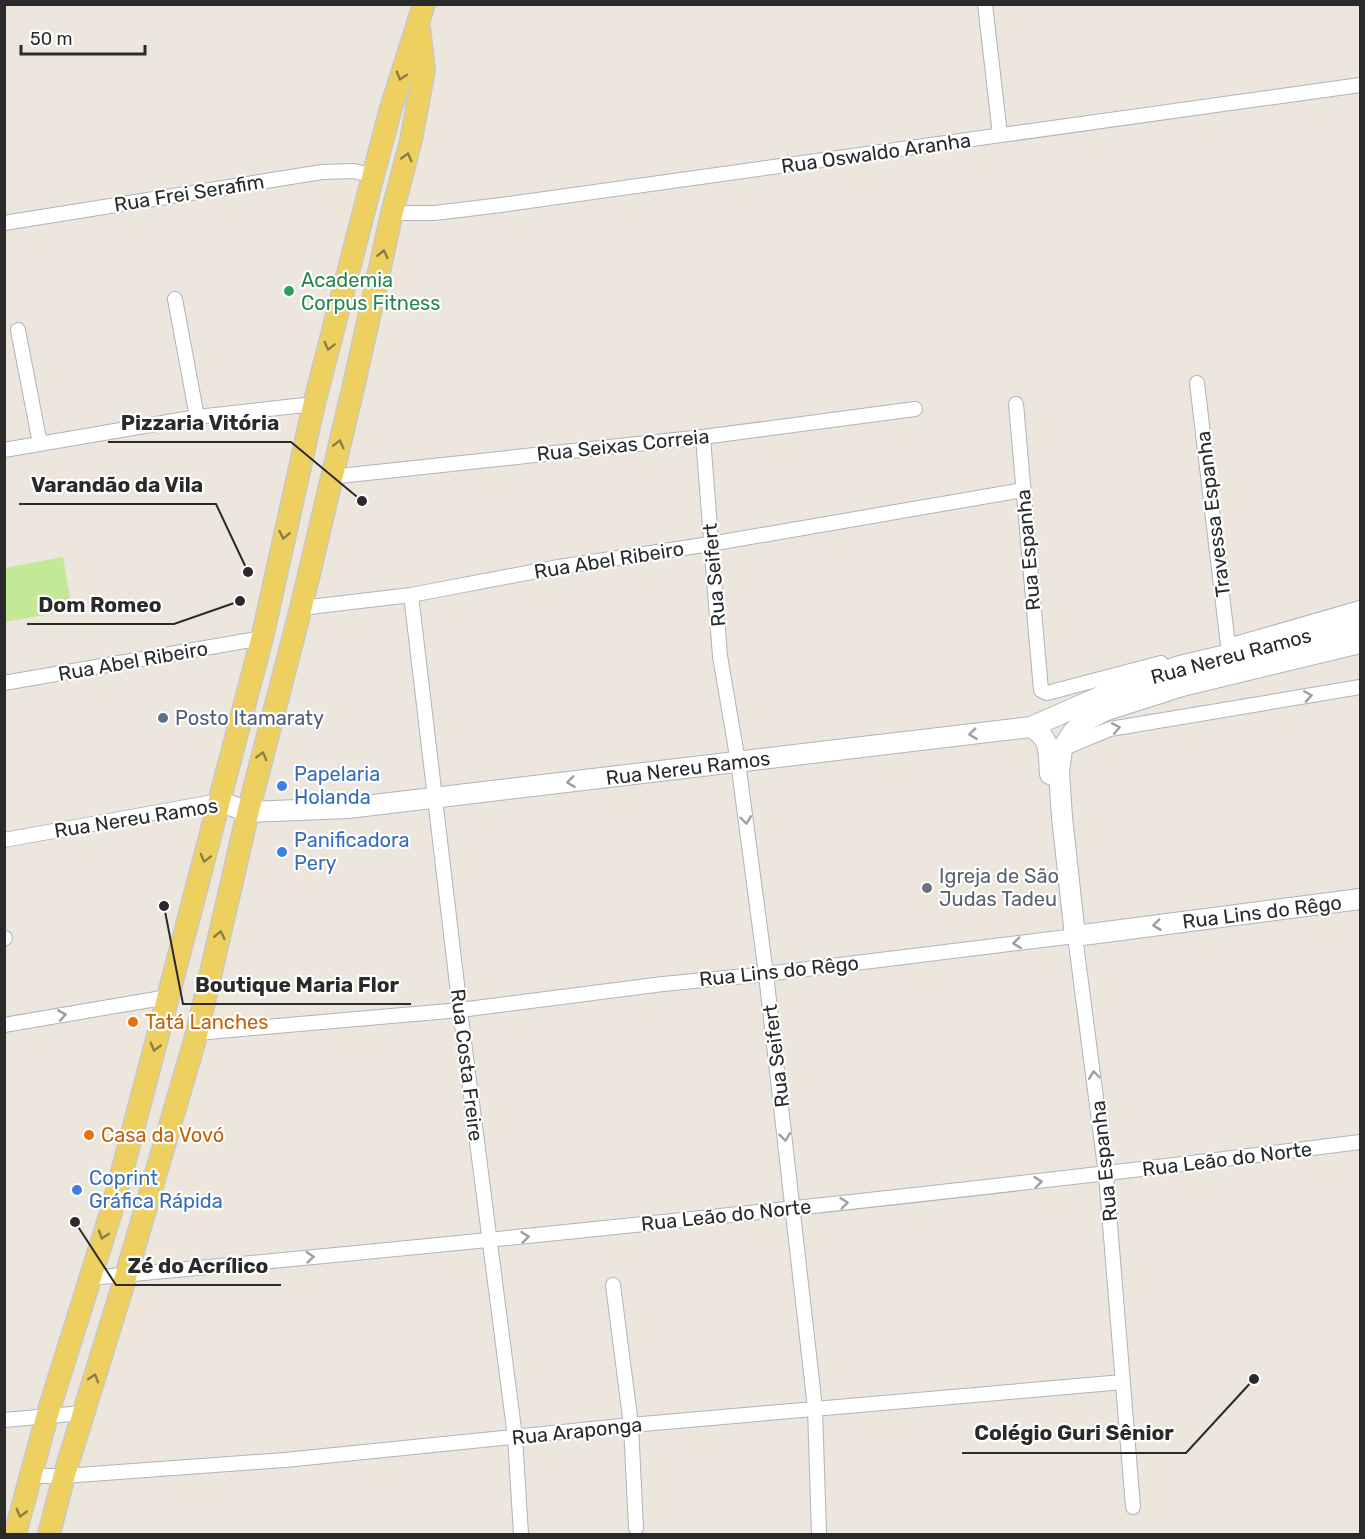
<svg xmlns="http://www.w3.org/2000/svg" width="1365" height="1539" viewBox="0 0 1365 1539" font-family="Rubik,sans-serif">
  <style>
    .pitch { fill: #c3e896 }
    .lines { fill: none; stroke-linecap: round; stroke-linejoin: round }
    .street-casing { stroke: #b0b3be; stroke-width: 16 }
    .secondary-casing { stroke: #b0b3be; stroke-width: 22 }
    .primary-casing { stroke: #c8c8c8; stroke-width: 24 }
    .street { stroke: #fff; stroke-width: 14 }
    .secondary { stroke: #fff; stroke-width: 20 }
    .primary { stroke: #edd060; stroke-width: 21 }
    .oneway { stroke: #8c7d45 }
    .oneway2 { stroke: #9f9f9f }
    .leisure-dot { fill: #2e9e5b; stroke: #fff; stroke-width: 2 }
    .service-dot { fill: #5c6f8a; stroke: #fff; stroke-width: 2 }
    .shop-dot { fill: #3f7fe0; stroke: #fff; stroke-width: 2 }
    .worship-dot { fill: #6b7280; stroke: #fff; stroke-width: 2 }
    .food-dot { fill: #e8710a; stroke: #fff; stroke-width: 2 }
    .labels { text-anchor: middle; stroke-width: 4.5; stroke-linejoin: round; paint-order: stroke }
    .street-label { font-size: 20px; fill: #2a2a2a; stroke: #fff }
    .leisure-label { font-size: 20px; fill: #27864d; stroke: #fff; text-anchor: start }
    .service-label { font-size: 20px; fill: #4e5e75; stroke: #fff; text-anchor: start }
    .shop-label { font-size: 20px; fill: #366cbe; stroke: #fff; text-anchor: start }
    .worship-label { font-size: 20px; fill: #5b616d; stroke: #fff; text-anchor: start }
    .food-label { font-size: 20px; fill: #c56008; stroke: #fff; text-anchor: start }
    .leader { fill: none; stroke: #2a2a2a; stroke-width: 2 }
    .callout-dot { fill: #2a2a2a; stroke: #fff; stroke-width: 2 }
    .callout-label { font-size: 21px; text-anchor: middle; font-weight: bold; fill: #2a2a2a; stroke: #fff; stroke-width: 4.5; stroke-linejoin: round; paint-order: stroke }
  </style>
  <rect width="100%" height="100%" fill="#ece6dd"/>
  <path class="pitch" d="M63 557 72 610 5 622V568Z"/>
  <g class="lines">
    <defs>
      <path id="street" d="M985 4 1000 135
        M392 213H435L501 205 1360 85
        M4 223 322 172 354 171 373 176
        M175 299 197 417
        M18 330 40 444
        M1197 383 1228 645
        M1016 404 1041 690 1047 693 1161 663
        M703 437 720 656 738 762 766 974 815 1408 819 1534
        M4 450 197 417 314 404
        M330 477 703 437 915 409
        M411 595 460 1010 515 1437 521 1534
        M301 608 411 595 558 567 710 544 1023 490
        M1235 644 1360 608
        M4 683 262 638
        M1064 748 1110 729 1360 687
        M4 840 219 801
        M4 939 5 938
        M4 1025 168 997
        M197 1033 460 1010 663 984 766 974 1075 936 1106 1175 1133 1507
        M90 1278C514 1239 938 1196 1360 1142
        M613 1285 631 1425 636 1528
        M4 1420 83 1413
        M31 1476H64L285 1460 631 1425 1123 1382"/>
      <path id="secondary" d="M1360 643 1182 686 1104 711 1086 721 1073 732 1062 749 1059 772 1062 817 1075 936 1360 899
        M1031 727C1052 739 1048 753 1050 774
        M219 801 248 812 348 808 1031 727 1143 678 1180 666 1360 623"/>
      <path id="primary" d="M15 1534 47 1416 113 1206 168 997 262 638 314 404 373 176 391 108 424 4
        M49 1534 64 1476 125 1279 197 1033 248 812 301 608 355 380 392 213 411 140 424 70 419 27"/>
    </defs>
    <use href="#street" class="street-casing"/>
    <use href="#secondary" class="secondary-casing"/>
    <use href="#primary" class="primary-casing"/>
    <use href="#street" class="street"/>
    <use href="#secondary" class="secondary"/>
    <use href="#primary" class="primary"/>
  </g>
  <defs><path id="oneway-chevron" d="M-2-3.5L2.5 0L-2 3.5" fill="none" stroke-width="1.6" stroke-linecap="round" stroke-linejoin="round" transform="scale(1.5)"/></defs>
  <g class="oneway">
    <use href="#oneway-chevron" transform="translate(401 76) rotate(107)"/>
    <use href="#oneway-chevron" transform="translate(407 157) rotate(-75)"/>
    <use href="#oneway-chevron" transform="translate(383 254) rotate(-78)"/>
    <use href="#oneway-chevron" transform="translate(329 346) rotate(104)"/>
    <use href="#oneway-chevron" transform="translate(339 444) rotate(-76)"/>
    <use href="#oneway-chevron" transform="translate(284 535) rotate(102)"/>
    <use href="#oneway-chevron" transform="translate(262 756) rotate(-75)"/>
    <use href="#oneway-chevron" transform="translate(205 858) rotate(105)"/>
    <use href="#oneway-chevron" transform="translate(220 935) rotate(-77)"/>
    <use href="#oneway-chevron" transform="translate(155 1047) rotate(105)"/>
    <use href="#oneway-chevron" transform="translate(103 1235) rotate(108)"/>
    <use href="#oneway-chevron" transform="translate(94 1378) rotate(-73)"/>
    <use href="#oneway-chevron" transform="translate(21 1513) rotate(105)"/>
  </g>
  <g class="oneway2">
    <use href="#oneway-chevron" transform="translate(1308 696) rotate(-9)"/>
    <use href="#oneway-chevron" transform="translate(1116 728) rotate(-11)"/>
    <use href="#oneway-chevron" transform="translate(973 734) rotate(173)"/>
    <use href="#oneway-chevron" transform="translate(571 782) rotate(173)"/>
    <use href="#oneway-chevron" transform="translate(746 820) rotate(83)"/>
    <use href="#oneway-chevron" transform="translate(1157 925) rotate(173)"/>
    <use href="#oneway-chevron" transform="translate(1017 943) rotate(173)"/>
    <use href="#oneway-chevron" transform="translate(62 1015) rotate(-10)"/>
    <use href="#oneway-chevron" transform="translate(1094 1075) rotate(-98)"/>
    <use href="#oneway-chevron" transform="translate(785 1137) rotate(83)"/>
    <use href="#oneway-chevron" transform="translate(1038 1182) rotate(-6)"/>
    <use href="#oneway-chevron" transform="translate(844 1203) rotate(-6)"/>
    <use href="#oneway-chevron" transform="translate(525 1237) rotate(-6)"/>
    <use href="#oneway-chevron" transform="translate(310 1257) rotate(-5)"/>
  </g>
  <circle class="leisure-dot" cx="289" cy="291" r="6"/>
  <circle class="service-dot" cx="163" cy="718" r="6"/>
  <g class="shop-dot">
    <circle cx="282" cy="786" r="6"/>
    <circle cx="282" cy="852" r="6"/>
    <circle cx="77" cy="1190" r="6"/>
  </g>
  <circle class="worship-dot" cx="927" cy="888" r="6"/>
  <g class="food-dot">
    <circle cx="133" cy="1022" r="6"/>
    <circle cx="89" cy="1135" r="6"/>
  </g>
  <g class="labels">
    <g class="street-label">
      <text transform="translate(876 153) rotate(-8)" y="7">Rua Oswaldo Aranha</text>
      <text transform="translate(189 193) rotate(-9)" y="7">Rua Frei Serafim</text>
      <text transform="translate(623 445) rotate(-6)" y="7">Rua Seixas Correia</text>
      <text transform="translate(1213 514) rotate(-97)" y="7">Travessa Espanha</text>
      <text transform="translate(1028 550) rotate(-95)" y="7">Rua Espanha</text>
      <text transform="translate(609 560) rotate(-9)" y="7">Rua Abel Ribeiro</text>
      <text transform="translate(714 575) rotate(-95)" y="7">Rua Seifert</text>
      <text transform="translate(1231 656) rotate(-15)" y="7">Rua Nereu Ramos</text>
      <text transform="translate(133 661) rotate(-10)" y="7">Rua Abel Ribeiro</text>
      <text transform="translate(688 768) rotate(-7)" y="7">Rua Nereu Ramos</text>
      <text transform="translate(136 818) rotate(-9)" y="7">Rua Nereu Ramos</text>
      <text transform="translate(1262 912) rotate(-7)" y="7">Rua Lins do Rêgo</text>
      <text transform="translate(779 971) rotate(-6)" y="7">Rua Lins do Rêgo</text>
      <text transform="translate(776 1056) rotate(-97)" y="7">Rua Seifert</text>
      <text transform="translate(467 1065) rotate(83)" y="7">Rua Costa Freire</text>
      <text transform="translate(1227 1159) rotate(-7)" y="7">Rua Leão do Norte</text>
      <text transform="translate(1104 1161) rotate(-96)" y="7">Rua Espanha</text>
      <text transform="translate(726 1215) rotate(-6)" y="7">Rua Leão do Norte</text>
      <text transform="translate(577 1431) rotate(-6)" y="7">Rua Araponga</text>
    </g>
    <g class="leisure-label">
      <text x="301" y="287">Academia<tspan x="301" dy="23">Corpus Fitness</tspan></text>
    </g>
    <g class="service-label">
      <text x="175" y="725">Posto Itamaraty</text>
    </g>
    <g class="shop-label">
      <text x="294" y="781">Papelaria<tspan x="294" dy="23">Holanda</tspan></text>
      <text x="294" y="847">Panificadora<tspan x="294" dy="23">Pery</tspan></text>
      <text x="89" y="1185">Coprint<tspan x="89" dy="23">Gráfica Rápida</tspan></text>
    </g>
    <g class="worship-label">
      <text x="939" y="883">Igreja de São<tspan x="939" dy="23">Judas Tadeu</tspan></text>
    </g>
    <g class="food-label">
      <text x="145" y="1029">Tatá Lanches</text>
      <text x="101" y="1142">Casa da Vovó</text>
    </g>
  </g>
  <path class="leader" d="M362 501L291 442H108M248 572L216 504H19M240 601L174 624H27M164 906L183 1004H411M75 1222L116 1285H281M1254 1379L1186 1453H962"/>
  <g class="callout-dot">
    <circle cx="362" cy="501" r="6"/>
    <circle cx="248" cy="572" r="6"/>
    <circle cx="240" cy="601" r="6"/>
    <circle cx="164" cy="906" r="6"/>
    <circle cx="75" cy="1222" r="6"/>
    <circle cx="1254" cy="1379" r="6"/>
  </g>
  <g class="callout-label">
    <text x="200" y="430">Pizzaria Vitória</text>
    <text x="117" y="492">Varandão da Vila</text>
    <text x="100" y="612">Dom Romeo</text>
    <text x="297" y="992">Boutique Maria Flor</text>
    <text x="198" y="1273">Zé do Acrílico</text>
    <text x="1074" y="1440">Colégio Guri Sênior</text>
  </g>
  <rect width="1365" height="1539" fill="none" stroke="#2a2a2a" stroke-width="12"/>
  <path d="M21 45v9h124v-9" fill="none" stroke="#2a2a2a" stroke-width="3"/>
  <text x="30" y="45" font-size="18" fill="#2a2a2a" stroke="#ffffff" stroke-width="4.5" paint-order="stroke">50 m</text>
</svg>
